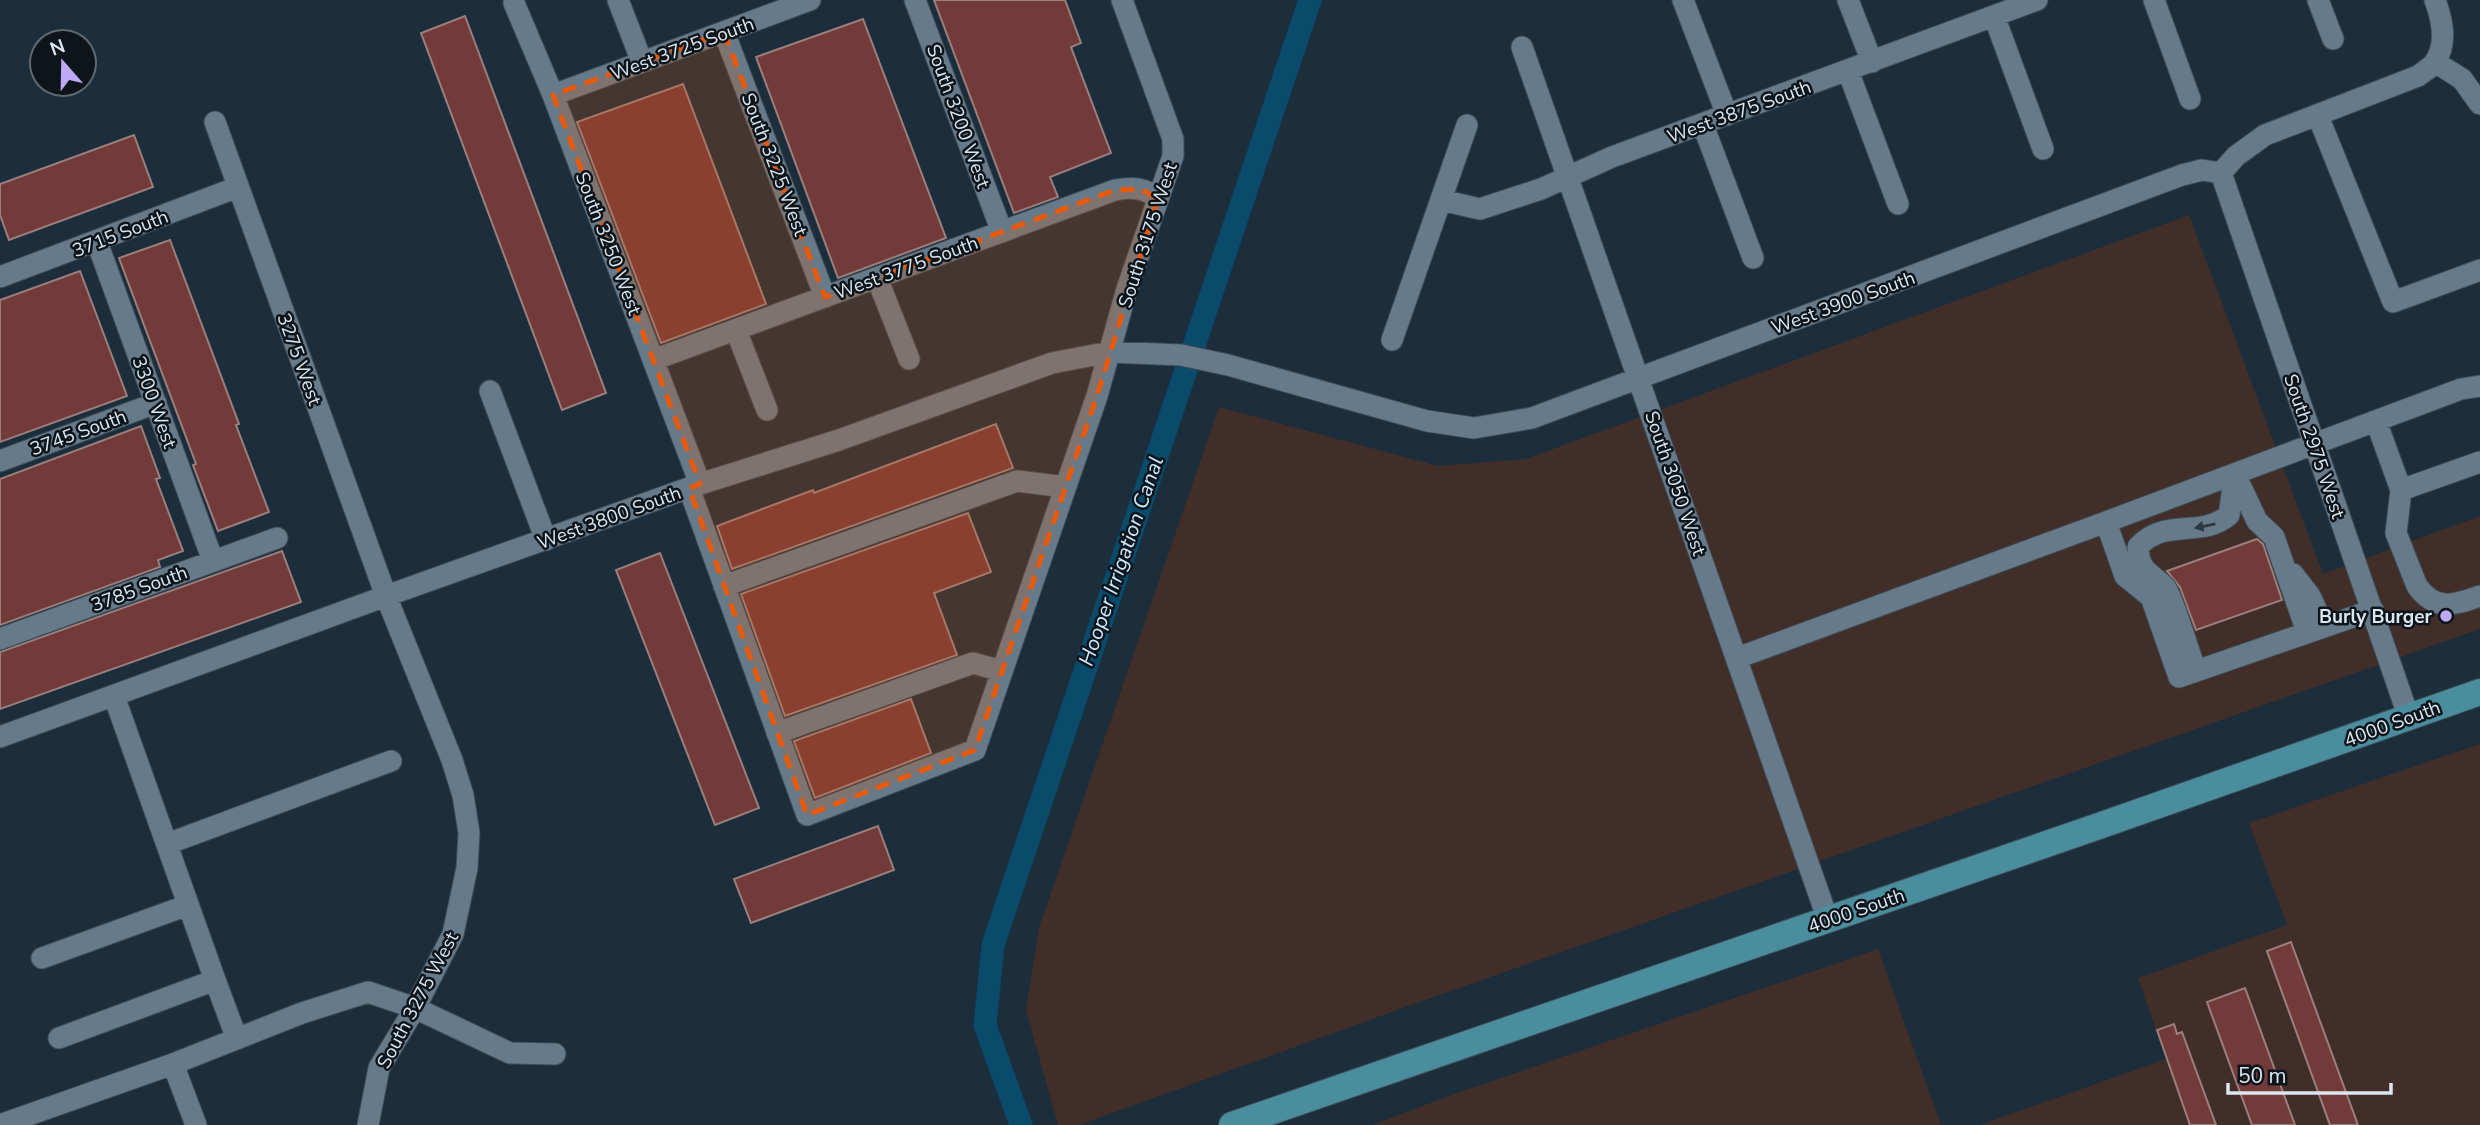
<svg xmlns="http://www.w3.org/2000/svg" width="2480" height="1125" viewBox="0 0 2480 1125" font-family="'Nunito Sans',sans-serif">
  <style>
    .commercial { fill: #412e28 }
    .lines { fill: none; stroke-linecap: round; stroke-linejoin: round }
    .canal { stroke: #0a4a6b; stroke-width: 23 }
    .building { fill: #733a3a; stroke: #9a7f7d; stroke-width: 2 }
    .minor-casing { stroke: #3d4c57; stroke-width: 23 }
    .major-casing { stroke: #3d4c57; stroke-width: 28 }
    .minor { stroke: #667a8a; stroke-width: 21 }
    .major { stroke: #4a8e9d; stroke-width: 26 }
    .oneway { fill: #2c3842 }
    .marked { fill: #e8590c; fill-opacity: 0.2; stroke: #e8590c; stroke-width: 5; stroke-dasharray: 14 9; stroke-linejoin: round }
    .poi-dot { fill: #bda9f5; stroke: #0d151b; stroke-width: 2.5 }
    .labels { text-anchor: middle; stroke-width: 5; stroke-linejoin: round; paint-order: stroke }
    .street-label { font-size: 19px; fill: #dbe6ef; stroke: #0d151b }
    .poi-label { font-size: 19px; font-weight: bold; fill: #dbe6ef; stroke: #0d151b; text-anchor: end }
    .water-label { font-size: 21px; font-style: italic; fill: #cae9ff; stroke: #0d151b }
  </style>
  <rect width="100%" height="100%" fill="#1c2e3b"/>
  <path class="commercial" d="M2189 215 2323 574 2480 516V629L1411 1005 1079 1125H1058L1026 1010 1039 928 1219 407 1438 466 1526 459Z
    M2480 744V1125H1980L2166 1059 2138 978 2287 925 2249 823Z
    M1878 949 1941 1125H1372L1454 1094Z"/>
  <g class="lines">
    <path class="canal" d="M1021 1125 985 1025 993 945 1310 0"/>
  </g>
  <path class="building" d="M934 0H1065L1081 43 1071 47 1111 153 1050 177 1058 197 1014 213Z
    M465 16 606 393 562 410 421 33Z
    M863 19 946 238 838 278 756 57Z
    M683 84 766 304 661 343 577 122Z
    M134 135 153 187 9 240 0 215V184Z
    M170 240 239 424 236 425 269 512 218 531 193 465 196 464 119 258Z
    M80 271 127 396 0 442V300Z
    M996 424 1013 468 732 569 717 526 813 490 814 493Z
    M141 426 160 478 156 479 183 551 158 560 160 567 0 625V479Z
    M968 513 991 572 934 593 957 655 785 716 741 594Z
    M2257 539 2263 544 2282 600 2196 630 2180 587 2167 571Z
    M282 551 301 602 0 709V652Z
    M660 553 759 808 715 825 616 570Z
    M911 699 931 753 815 798 794 741Z
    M878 826 894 870 751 923 734 879Z
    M2291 942 2358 1125H2330L2267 951Z
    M2245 988 2295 1125H2252L2207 1002Z
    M2174 1024 2177 1034 2182 1032 2216 1125H2190L2157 1030Z"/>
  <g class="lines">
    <defs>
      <path id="minor" d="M618 0 642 62
        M915 0 1002 232
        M1683 0 1727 115
        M1848 0 1872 62
        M2154 0 2190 99
        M2318 0 2333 39
        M514 3 553 95 700 484
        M1994 16 2043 149
        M724 32 825 297
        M1522 47 1828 920
        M2435 62 2462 79 2480 104
        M1848 71 1898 204
        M553 95 810 0
        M2318 116 2393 302 2480 270
        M215 122 386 596 452 760 463 795 469 833 467 868 453 934 415 1008 379 1068 368 1125
        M1703 125 1753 258
        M2221 173 2409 718
        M2221 173 2236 156 2265 135 2418 76C2423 72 2432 67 2435 62 2448 43 2442 19 2435 0
        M1441 200 1480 209 1541 189 1612 157 2037 0
        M97 242 213 561
        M0 277 238 187
        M877 278 909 359
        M736 330 767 410
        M1392 340 1467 125
        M653 360 1115 190C1132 187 1145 187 1158 199
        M490 391 546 540
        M2376 421 2401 490 2480 462
        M0 461 156 403
        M2235 474 2257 521 2274 537 2307 632
        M689 488 807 815 975 750 1097 396 1127 289 1173 156V139L1122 0
        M2401 490 2396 533 2417 586C2436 612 2454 605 2480 596
        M2293 574 2310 596 2324 626
        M724 586 1017 481 1065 487
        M2373 610 2179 677 2151 597 2125 576 2106 522 2461 389 2480 386
        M0 639 277 538
        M1737 658 2106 522
        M2196 671C2190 656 2172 595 2165 587 2150 572 2139 572 2138 547 2164 517 2201 539 2229 515L2235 474
        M114 696 215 980
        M777 733 973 663 1002 671
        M0 737 386 596 700 484 839 440 1052 363 1110 352 1181 355 1228 365 1427 421 1474 428 1532 418 2182 175 2202 170 2221 173
        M167 844 391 761
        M42 958 188 905
        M59 1038 215 980 237 1039
        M173 1064 196 1125
        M0 1125 173 1064 302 1013 368 992 415 1008 510 1053 555 1054"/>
      <path id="major" d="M1232 1125 2096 827 2480 692"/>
    </defs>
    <use href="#minor" class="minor-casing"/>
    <use href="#major" class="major-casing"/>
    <use href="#minor" class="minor"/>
    <use href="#major" class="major"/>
  </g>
  <defs><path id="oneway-solid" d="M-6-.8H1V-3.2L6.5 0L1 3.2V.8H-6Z" transform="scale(1.75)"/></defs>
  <use class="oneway" href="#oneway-solid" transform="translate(2205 526) rotate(169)"/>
  <path class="marked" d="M724 32 825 297 1115 190 1141 189 1158 199 1097 396 975 750 807 815 689 488 700 484 553 95Z"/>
  <circle class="poi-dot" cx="2446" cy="616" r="7"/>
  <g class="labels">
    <g class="street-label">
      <text transform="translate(682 48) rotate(-20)" y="7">West 3725 South</text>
      <text transform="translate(1739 111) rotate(-20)" y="7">West 3875 South</text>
      <text transform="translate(959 116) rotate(70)" y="7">South 3200 West</text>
      <text transform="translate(775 164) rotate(69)" y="7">South 3225 West</text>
      <text transform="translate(120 233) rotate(-21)" y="7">3715 South</text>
      <text transform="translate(1147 235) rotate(-72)" y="7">South 3175 West</text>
      <text transform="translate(609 243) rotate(69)" y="7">South 3250 West</text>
      <text transform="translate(906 267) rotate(-20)" y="7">West 3775 South</text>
      <text transform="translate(1843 302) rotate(-20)" y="7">West 3900 South</text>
      <text transform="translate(300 359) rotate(70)" y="7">3275 West</text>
      <text transform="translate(155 402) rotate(70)" y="7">3300 West</text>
      <text transform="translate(78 432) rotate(-20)" y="7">3745 South</text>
      <text transform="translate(2315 446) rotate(71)" y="7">South 2975 West</text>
      <text transform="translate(1676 483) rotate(71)" y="7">South 3050 West</text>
      <text transform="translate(609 517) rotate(-20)" y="7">West 3800 South</text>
      <text transform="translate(139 588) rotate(-20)" y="7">3785 South</text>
      <text transform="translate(2392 723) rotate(-20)" y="7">4000 South</text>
      <text transform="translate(1856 910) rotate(-19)" y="7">4000 South</text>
      <text transform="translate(417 1000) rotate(-62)" y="7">South 3275 West</text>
    </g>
    <g class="poi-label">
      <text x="2432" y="623">Burly Burger</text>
    </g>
    <g class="water-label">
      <text transform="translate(1121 561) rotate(-71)" y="7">Hooper Irrigation Canal</text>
    </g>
  </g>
  <g transform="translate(63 63) rotate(340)"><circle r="33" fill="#0d151b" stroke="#5f6970" stroke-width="2"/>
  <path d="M0-5L12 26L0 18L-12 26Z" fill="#bda9f5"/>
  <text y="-10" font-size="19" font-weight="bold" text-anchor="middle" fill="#dbe6ef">N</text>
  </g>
  <path d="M2228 1083v10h163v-10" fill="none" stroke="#dbe6ef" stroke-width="3.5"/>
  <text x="2238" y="1083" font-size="21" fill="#dbe6ef" stroke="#0d151b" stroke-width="5" paint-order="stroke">50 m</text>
</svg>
